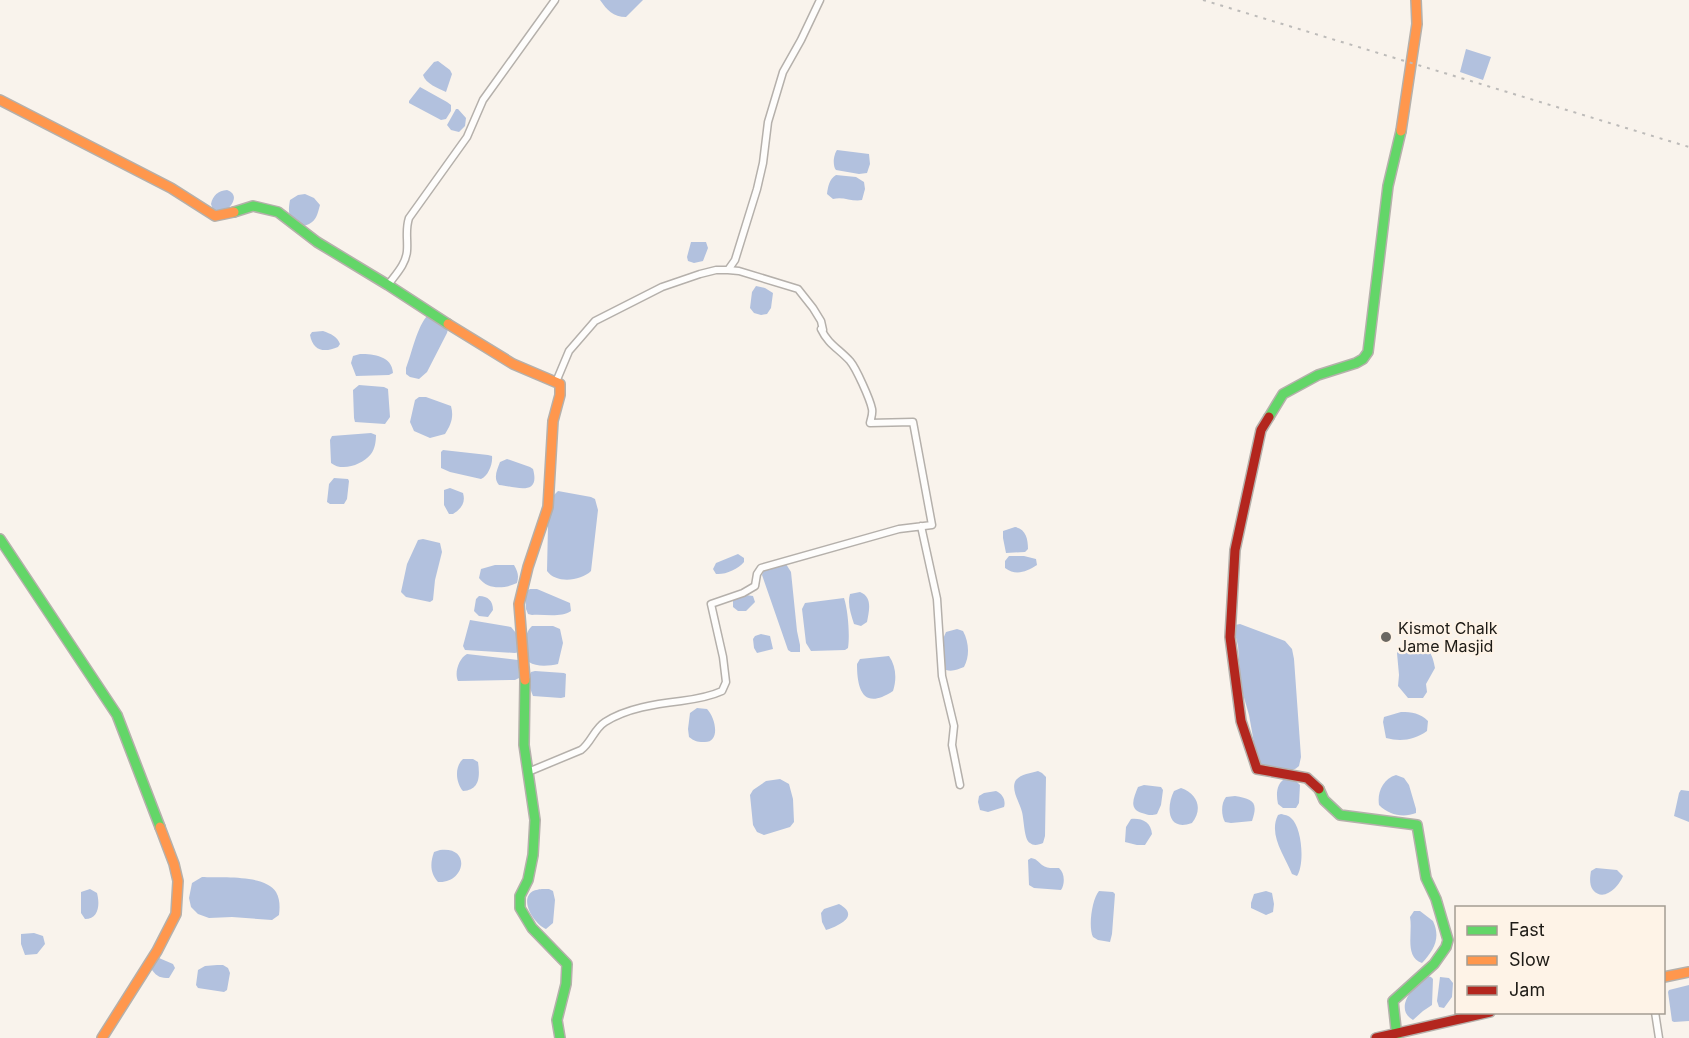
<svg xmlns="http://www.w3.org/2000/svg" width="1689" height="1038" viewBox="0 0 1689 1038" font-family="Inter,sans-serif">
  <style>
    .water { fill: #b2c1de }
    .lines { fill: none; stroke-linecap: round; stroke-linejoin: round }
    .street-casing { stroke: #b5b0ab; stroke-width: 9 }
    .fast-casing { stroke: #b5b0ab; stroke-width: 12 }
    .slow-casing { stroke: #b5b0ab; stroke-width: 12 }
    .jam-casing { stroke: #b5b0ab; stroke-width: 12 }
    .street { stroke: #fefdfc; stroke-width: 6 }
    .fast { stroke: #63d668; stroke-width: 9 }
    .slow { stroke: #ff974d; stroke-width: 9 }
    .jam { stroke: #b3261e; stroke-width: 9 }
    .rail { stroke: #bdbbb9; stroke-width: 2; stroke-dasharray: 3 6; stroke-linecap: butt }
    .poi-dot { fill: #6b6761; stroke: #fef3e7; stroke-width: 2 }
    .labels { text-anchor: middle; stroke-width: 4.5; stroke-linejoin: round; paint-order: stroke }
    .poi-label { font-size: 16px; fill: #1e1b16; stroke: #fef3e7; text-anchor: start }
  </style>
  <rect width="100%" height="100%" fill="#f9f3ec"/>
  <path class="water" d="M600 0H643L626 17C613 17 607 10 600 0Z
    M1466 49 1491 57 1483 80 1460 72Z
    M438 61 450 70 452 74 446 92C438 88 426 84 423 75L434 62Z
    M420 87 447 102 451 105V111L446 119 441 120 409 103V101Z
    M456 109H458L466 118 465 126 459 132 451 130 447 125Z
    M837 150 869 154 870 164 867 173 859 174 836 170C832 165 834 154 837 150Z
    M836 175 856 177 864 182 865 189 862 200C852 202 843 196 833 199L827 194C828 187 829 179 836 175Z
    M227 190C241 195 231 208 222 213L213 210 211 204C213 195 218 191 227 190Z
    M305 194 314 198 320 205C317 216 316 223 303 226 290 217 287 217 290 200L298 195Z
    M691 242H706L708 248 703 261 694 263 688 261 687 257Z
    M756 286 765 288 773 293 771 308 767 314 761 315 754 313 750 308 752 292Z
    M428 315 448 329 447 333 427 372 419 379 410 377 406 374V368C412 353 417 326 428 315Z
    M323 331C331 334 337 336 340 344L338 347C324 353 313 351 310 335L312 332Z
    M360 354C374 354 392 356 393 373L389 375 356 376 351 363 353 356Z
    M359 385 384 387 388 389 390 417 385 424 355 422 354 418 353 390Z
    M419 397H426L451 406C454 417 451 425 445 434L430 438 414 431 410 422 415 400Z
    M371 433 376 435C376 441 375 449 371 454 362 465 342 472 331 463L330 440 332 436Z
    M443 450 488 455 492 456C493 464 488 476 481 479L450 472 441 468V452Z
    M507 459 530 467 533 469C541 498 514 486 499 485 493 478 497 470 500 462Z
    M334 478 348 479 349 481 347 499 344 504H330L327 502 329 484Z
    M450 488 463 493C466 503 461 509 453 514H449L444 505V490Z
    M558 491 591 497 595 499 598 510 591 571C581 581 556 584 547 571L548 525 554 495Z
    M1015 527C1026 529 1028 539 1028 549L1025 552 1006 553 1003 538V531Z
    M423 539 440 543 442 552 435 580 433 600 430 602 406 597 401 592 407 564 418 540Z
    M738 554 744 558V562C738 569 725 575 716 574L713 569 716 563Z
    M1009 556H1024L1036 559 1037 565C1026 572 1016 576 1005 568V561Z
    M779 564H786L791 572 797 631 800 645V652H791L788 650 762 575 764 570Z
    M495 565H514C518 572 519 576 517 583 504 589 488 590 479 578L481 569Z
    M530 589H537L570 603 571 611C560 618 545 614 532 615L528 614 526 609 525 592Z
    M860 592C873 597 869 611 867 622L861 626 854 624C851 614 847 604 850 594Z
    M746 595 753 596 755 602 746 611H738L733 607V598Z
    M479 596C488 596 493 601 493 610L488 617 479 616 474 611 476 599Z
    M844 598C848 610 850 635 848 648L845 650 811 651 806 643 802 609 805 603Z
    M470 620 511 627 516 633 519 652 515 653 465 650 463 646Z
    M1240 624 1285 641 1292 649 1294 659 1301 757 1299 766C1289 776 1274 769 1262 766L1256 754 1249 715 1241 687 1238 646 1234 629 1235 625Z
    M532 626H553L560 629 563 643 558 664C549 666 536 667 529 662 526 650 522 635 532 626Z
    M957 629 963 631C969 642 970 656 964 667 958 669 953 672 946 670L945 666 943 639 946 632Z
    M761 634 770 636 773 649 757 653 754 648 753 639 755 636Z
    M1416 644C1429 645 1433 656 1435 668L1426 684 1427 692 1423 698H1408L1398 686 1399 675 1397 653 1399 649 1405 646Z
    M467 654 518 660 519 678 515 680 458 681C454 673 459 658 467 654Z
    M889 656C896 666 897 679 893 691 863 711 857 689 857 664L860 659Z
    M535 671 564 673 566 674 565 697 561 698 533 696C530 689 527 679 531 672Z
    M697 708 707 709C716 718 721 744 703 742 697 742 694 741 689 737L688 729 690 713Z
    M1401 712C1412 712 1420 713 1428 721L1427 731C1414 740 1401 742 1386 738L1383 722 1384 717Z
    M463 759H473L478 762C480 776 480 790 463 791 456 783 454 767 463 759Z
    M1038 771 1042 773 1046 777 1045 836 1043 843C1039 845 1033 846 1030 843 1024 840 1024 819 1022 812 1020 803 1010 789 1016 780 1021 774 1031 773 1038 771Z
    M1396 775 1404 778 1409 785 1416 809V813C1403 818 1389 815 1379 805 1377 792 1383 779 1396 775Z
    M1286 778 1296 781 1300 785 1299 803 1296 808H1283L1278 804C1276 795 1276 783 1286 778Z
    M780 779 789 784 793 799 794 822 790 827 764 835 757 832 753 825 750 795 753 790 766 781Z
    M1144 785 1161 787 1163 790 1161 805 1157 814C1151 816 1148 815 1142 813 1128 809 1134 797 1138 787Z
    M1181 788C1198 794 1203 809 1192 823 1167 832 1166 807 1174 791Z
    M1681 790 1689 791V822L1674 816 1679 793Z
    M996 791C1003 794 1006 801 1004 807L988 812 980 810 978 802 979 796 984 793Z
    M1235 796C1252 799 1259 801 1252 821L1231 823 1225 822C1221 815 1221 803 1226 797Z
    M1281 814C1285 815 1288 815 1291 818 1302 827 1305 864 1297 876L1292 874C1285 856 1268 835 1278 815Z
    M1131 819C1142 818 1151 822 1152 834L1145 845H1137L1125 842 1126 827Z
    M440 850C472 846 465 884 438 882 430 873 430 863 434 852Z
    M1031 858C1037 859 1037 861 1042 865 1047 869 1053 868 1059 868 1065 873 1065 884 1061 890L1034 888 1029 885 1028 860Z
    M1596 868 1617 870 1623 876C1619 886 1604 903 1593 890 1589 885 1590 877 1591 871Z
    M202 877C220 878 265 874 276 892 280 899 280 907 279 915L272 920 232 917 209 918 198 914 191 907 189 898 192 883Z
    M90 889 97 893C100 904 99 919 85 919L81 913V892Z
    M543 889H549L553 891 555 900 553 923 546 929C535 925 518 900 533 891 535 890 540 889 543 889Z
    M1099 891 1113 892 1115 894 1112 934 1110 942 1098 940 1093 937C1088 927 1092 899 1099 891Z
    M1266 891 1272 893 1274 904 1273 912 1266 915 1251 908V903L1254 894Z
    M839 904C861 916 838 926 826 930L822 922 821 913 824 909Z
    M1414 911H1420L1433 921C1441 938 1434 950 1422 963 1404 957 1413 933 1410 917Z
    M34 933 43 936 45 944 37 954 25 955 21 944V934Z
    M159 958 173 964 175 968 169 978C161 978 157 977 152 970L154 960Z
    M217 965H223L228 968 230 973 227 990 224 992 198 988 196 985 198 970 205 966Z
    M1427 976 1431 977 1433 979 1432 1005 1423 1011 1413 1020C1393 1009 1414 984 1427 976Z
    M1440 977 1449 978 1453 983 1452 997 1444 1008 1439 1007 1437 1001Z
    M1689 985V1021L1674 1022 1672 1021 1668 992 1669 990Z"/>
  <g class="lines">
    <defs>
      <path id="street" d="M388 285C396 274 406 264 407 251 408 239 405 230 409 218L467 137 483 100 555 0
        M556 382 569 351 595 321 662 287 700 274 716 270H728L735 260 757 189 763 163 768 122 783 72 801 40 820 0
        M921 526 937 599 942 676 954 726 952 745 960 785
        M528 772 581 750C591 743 594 729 605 722 627 708 656 704 681 701 696 699 709 697 722 691L726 682 723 657 711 604 743 593 755 586 757 574 761 568 899 529 932 525 913 422 870 423C871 418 873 414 872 409 870 399 856 368 850 361 839 349 828 344 821 329L823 330 821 321 813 308 798 289 739 271 728 270
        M1655 1012 1659 1038"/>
      <path id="fast" d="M234 212 253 206 278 212 317 242 388 285 448 324
        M1269 417 1283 394 1318 375 1356 363 1363 359 1368 352 1388 186 1401 131
        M0 539 117 715 160 827
        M525 680 524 745 535 820 533 855 528 880 520 896V908L532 928 567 964 566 984 557 1020 560 1038
        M1319 789 1324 800 1340 815 1417 825 1426 878 1436 899 1448 940 1446 947 1434 964 1393 1001 1397 1038"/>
      <path id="slow" d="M0 100 171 188 215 216 234 212
        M1401 131 1417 24 1416 0
        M448 324 513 364 560 384V395L553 421 548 507 528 567 519 604 525 680
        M1664 977 1689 972
        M102 1038 157 951 176 914 178 881 174 864 160 827"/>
      <path id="jam" d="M1269 417 1261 430 1235 550 1230 637 1241 721 1257 769 1307 778 1319 789
        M1376 1038 1490 1012"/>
    </defs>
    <use href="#street" class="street-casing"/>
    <use href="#fast" class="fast-casing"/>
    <use href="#slow" class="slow-casing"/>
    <use href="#jam" class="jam-casing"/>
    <use href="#street" class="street"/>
    <use href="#fast" class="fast"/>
    <use href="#slow" class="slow"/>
    <use href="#jam" class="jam"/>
    <path class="rail" d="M1203 0 1689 147"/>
  </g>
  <circle class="poi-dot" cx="1386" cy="637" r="6"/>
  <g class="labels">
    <g class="poi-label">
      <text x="1398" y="634">Kismot Chalk<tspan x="1398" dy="18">Jame Masjid</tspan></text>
    </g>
  </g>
  <rect x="1455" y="906" width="210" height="108" fill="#fef3e7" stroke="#a49d93" stroke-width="1.5"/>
  <rect x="1467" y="926" width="30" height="9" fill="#63d668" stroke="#a49d93" stroke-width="1.5"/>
  <text x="1509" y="936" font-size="18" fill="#1e1b16">Fast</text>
  <rect x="1467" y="956" width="30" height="9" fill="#ff974d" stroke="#a49d93" stroke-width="1.5"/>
  <text x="1509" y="966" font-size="18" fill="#1e1b16">Slow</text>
  <rect x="1467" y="986" width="30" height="9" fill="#b3261e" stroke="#a49d93" stroke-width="1.5"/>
  <text x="1509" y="996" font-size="18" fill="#1e1b16">Jam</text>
</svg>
